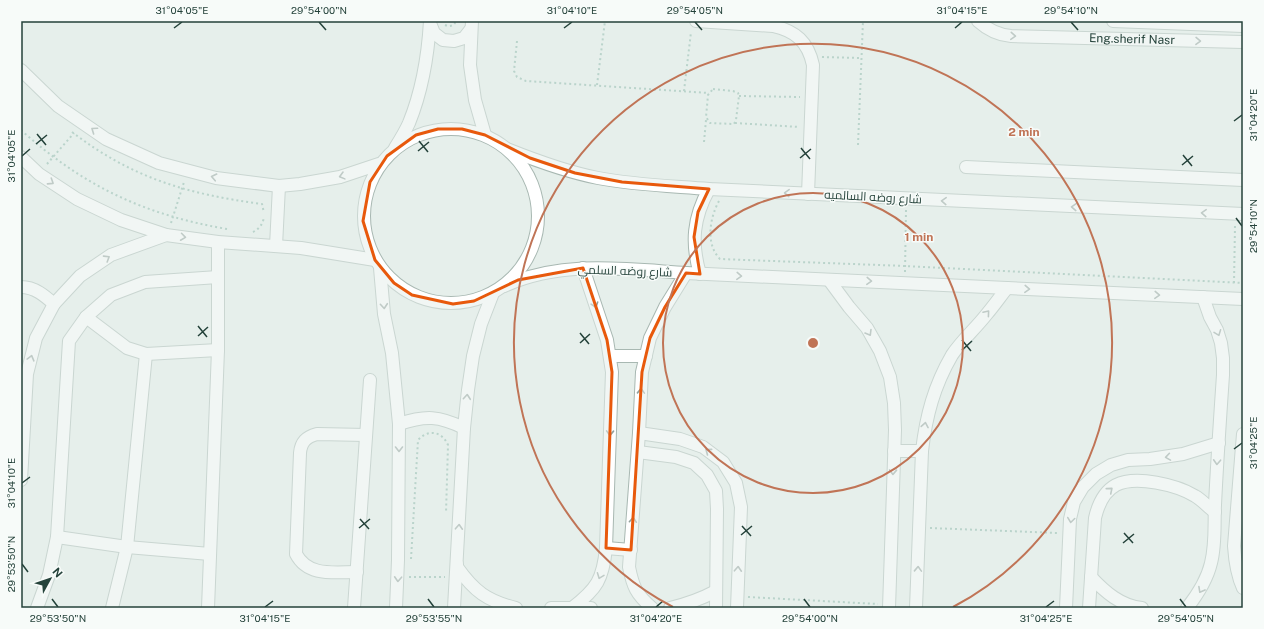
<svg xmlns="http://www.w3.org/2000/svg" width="1264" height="629" viewBox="0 0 1264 629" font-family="'Public Sans',Cairo,sans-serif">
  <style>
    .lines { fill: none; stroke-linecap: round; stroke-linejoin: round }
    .minor-casing { stroke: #a8b8b2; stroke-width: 14 }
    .path { stroke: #86b3a5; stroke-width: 2; stroke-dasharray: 2 3; stroke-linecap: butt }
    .minor { stroke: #fff; stroke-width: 12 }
    .oneway { stroke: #92a09c }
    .marked { fill: none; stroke: #e8590c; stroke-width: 3; stroke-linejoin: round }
    .ticks { fill: none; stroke: #24423a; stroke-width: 1.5 }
    .ring { fill: none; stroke: #c07456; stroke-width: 2 }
    .labels { text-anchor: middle; stroke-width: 3; stroke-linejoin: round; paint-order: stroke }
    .street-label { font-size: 12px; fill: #24423a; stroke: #f7fbf9 }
    .centre { fill: #c07456; stroke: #f7fbf9; stroke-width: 2 }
    .ring-label { font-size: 12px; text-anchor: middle; font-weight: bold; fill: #c07456; stroke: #f7fbf9; stroke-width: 3; stroke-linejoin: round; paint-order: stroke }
    .neatline { fill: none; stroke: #24423a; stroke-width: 1.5 }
    .ticks-label { font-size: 10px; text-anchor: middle; fill: #24423a }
  </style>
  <rect width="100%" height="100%" fill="#e6efeb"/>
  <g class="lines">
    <defs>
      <g id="minor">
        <path d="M472 21 470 65 475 100 485 135"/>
        <path d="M696 21 773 26C796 31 808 42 813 65L808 194"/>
        <path id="s1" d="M978 21C988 30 998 35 1011 36L1243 42"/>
        <path d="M1113 21 1243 26"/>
        <path d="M430 23 434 33 443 40 454 41 464 38 471 29"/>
        <path d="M21 70 58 106 106 139 159 163 216 178 279 186 300 184 340 177 379 164"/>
        <circle cx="451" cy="216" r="87"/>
        <path d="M395 148C400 140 405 132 409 123 422 91 428 56 430 21"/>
        <path d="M507 149C537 161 567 172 598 178 634 185 672 186 709 189L1243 214"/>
        <path d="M21 157 39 174 77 199 121 220 166 235 218 242 301 248 375 260"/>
        <path d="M966 167 1243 180"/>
        <path d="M276 246 279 186"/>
        <path d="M380 268 384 314 392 353 399 424 398 560 396 608"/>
        <path d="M700 274C691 243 693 218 709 189"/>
        <path d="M829 280 849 307 867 328 880 351 890 377 894 403 895 430 889 608"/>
        <path d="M504 286C562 260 625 269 686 273L1243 299"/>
        <path d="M21 287C35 287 45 296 54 304"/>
        <path d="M86 317 127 348 146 354 218 350"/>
        <path d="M610 356H646"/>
        <path d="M399 424C426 415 439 416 464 428"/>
        <path d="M639 433 680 439 703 447 723 462 736 483 741 507 737 608"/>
        <path d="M1243 434 1234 546C1235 561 1237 575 1243 588"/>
        <path d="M894 451H922"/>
        <path d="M638 452 676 457 694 463 707 475 716 491 717 509 716 608"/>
        <path d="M21 480 27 374 36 338 54 304 80 276 111 255 166 235"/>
        <path d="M57 537 127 547 210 554"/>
        <path d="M606 548 631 550"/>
        <path d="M457 564V567C474 591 487 601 516 608"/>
        <path d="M357 572C334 572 308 577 296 554L300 453C301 442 306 437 317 434L366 435"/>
        <path d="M1091 577C1105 592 1121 606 1142 608"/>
        <path d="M37 608 49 575 57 537 69 341 86 317 111 295 145 282 218 277"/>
        <path d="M112 608 127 547 146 354"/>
        <path d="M208 608 218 350V242"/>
        <path d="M354 608 370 380"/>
        <path d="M454 608 464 428 468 390 473 356 481 324 493 293"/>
        <path d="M551 608H591"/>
        <path d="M572 608C597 589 603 579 606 548L612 372 607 340 583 268"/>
        <path d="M652 608C636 594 633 587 629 567L639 433 642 372 650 338 665 307 686 273"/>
        <path d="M670 608C687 604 701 599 716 591"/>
        <path d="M916 608 922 451C926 416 934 386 952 355 962 340 975 329 986 315 993 307 1000 297 1007 288"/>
        <path d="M1066 608 1070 519 1074 502 1083 487 1096 474 1111 465 1128 460 1150 459 1183 454 1219 443"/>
        <path d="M1089 608 1095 518C1098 505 1103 492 1116 485 1136 475 1177 485 1195 496 1202 500 1208 507 1215 512"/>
        <path d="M1187 608C1198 594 1207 580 1211 563 1216 544 1214 524 1215 505 1217 462 1220 419 1223 375V358L1221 343 1217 330 1210 317 1203 297"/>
      </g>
    </defs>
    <use href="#minor" class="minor-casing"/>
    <path class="path" d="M445 25C450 27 454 26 456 21
      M517 41 514 71 517 77 526 81 709 93
      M822 57 861 58
      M597 85 605 21
      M713 89 733 91 738 93 739 96 736 120 734 124 710 123 706 117 708 95Z
      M684 91 691 32
      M739 96 800 97
      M735 123 799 127
      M21 130C83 186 145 215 227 229
      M72 132C132 178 187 194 262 204L264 213
      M704 142 706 120
      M858 145 863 21
      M47 164 74 133
      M719 201C710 217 705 244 720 259L905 266 1243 283
      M171 223 184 182
      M253 232C259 229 263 224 264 217
      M905 272 906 210
      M1234 283 1235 226
      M930 528 1058 533
      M411 559 418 440C428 429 442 431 448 445L446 513
      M409 577H445
      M748 597 878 604"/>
    <use href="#minor" class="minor"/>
  </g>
  <defs><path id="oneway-chevron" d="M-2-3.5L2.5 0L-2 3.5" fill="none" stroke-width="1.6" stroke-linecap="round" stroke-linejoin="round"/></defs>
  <g class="oneway">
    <use href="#oneway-chevron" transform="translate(1013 36) rotate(4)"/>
    <use href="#oneway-chevron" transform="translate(1198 41) rotate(1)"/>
    <use href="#oneway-chevron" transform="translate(94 130) rotate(-145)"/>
    <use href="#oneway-chevron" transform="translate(342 176) rotate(165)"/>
    <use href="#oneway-chevron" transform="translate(214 177) rotate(-168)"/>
    <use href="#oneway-chevron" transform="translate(51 182) rotate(33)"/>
    <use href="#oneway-chevron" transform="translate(787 193) rotate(-178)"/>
    <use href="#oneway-chevron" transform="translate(944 201) rotate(-177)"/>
    <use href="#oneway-chevron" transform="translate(1074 207) rotate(-177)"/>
    <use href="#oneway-chevron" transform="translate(1204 213) rotate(-177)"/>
    <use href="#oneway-chevron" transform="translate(183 237) rotate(8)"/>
    <use href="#oneway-chevron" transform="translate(107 258) rotate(-32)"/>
    <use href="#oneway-chevron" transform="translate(739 276) rotate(3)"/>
    <use href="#oneway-chevron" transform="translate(869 281) rotate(3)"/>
    <use href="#oneway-chevron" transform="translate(1027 289) rotate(3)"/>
    <use href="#oneway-chevron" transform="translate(1157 295) rotate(3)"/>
    <use href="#oneway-chevron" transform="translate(595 305) rotate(72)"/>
    <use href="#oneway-chevron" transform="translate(384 306) rotate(85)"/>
    <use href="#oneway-chevron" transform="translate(987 313) rotate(-50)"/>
    <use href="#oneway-chevron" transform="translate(869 333) rotate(59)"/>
    <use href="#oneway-chevron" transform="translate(1218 333) rotate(69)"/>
    <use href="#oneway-chevron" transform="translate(31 358) rotate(-75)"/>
    <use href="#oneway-chevron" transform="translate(641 391) rotate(-88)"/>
    <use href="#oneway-chevron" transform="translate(467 397) rotate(-85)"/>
    <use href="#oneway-chevron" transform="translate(925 425) rotate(-80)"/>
    <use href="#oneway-chevron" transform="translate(610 433) rotate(92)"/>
    <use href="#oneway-chevron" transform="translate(399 449) rotate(90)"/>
    <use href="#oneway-chevron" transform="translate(708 451) rotate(-143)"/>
    <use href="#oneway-chevron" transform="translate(1168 457) rotate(171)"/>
    <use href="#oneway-chevron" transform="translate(1217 462) rotate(93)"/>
    <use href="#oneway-chevron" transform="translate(893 472) rotate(92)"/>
    <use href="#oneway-chevron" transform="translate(1110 490) rotate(-40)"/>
    <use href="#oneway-chevron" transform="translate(633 520) rotate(-86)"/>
    <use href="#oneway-chevron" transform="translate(1071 520) rotate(98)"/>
    <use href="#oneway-chevron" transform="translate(459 527) rotate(-87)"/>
    <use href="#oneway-chevron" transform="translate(738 569) rotate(-87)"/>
    <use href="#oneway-chevron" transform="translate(918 569) rotate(-88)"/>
    <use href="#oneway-chevron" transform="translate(600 576) rotate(111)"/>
    <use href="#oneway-chevron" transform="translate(398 579) rotate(93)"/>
    <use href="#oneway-chevron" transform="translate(1201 590) rotate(119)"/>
  </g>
  <path d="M0 0H1264V629H0ZM438 129H462L485 135 530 158 575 173 622 182 709 189 698 212 694 237 700 274 686 273 665 307 650 338 642 372 631 550 606 548 612 372 607 340 583 268 518 280 474 301 453 304 412 295 394 283 375 260 363 221 370 182 387 156 416 135Z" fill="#e6efeb" fill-opacity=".55" fill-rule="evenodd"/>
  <path class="marked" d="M438 129H462L485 135 530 158 575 173 622 182 709 189 698 212 694 237 700 274 686 273 665 307 650 338 642 372 631 550 606 548 612 372 607 340 583 268 518 280 474 301 453 304 412 295 394 283 375 260 363 221 370 182 387 156 416 135Z"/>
  <path class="ticks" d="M319 22 326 30M695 22 702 30M1071 22 1078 30M174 28 182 22M564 28 572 22M955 28 962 22M1234 121 1242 115M37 134 46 145M419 141 428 152M36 144 47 135M801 148 810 159M418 151 429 142M1183 155 1192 166M22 156 30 149M800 158 811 149M1182 165 1193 156M1236 218 1242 226M198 326 207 337M580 333 589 344M198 336 208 327M962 340 971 351M580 343 590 334M962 350 972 341M1234 449 1242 443M22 483 30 477M360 519 369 529M742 526 751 536M359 528 370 519M1124 533 1133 543M741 535 752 526M1123 543 1134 534M22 564 28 572M52 599 58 607M428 599 434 607M804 599 810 607M1180 599 1186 607M265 607 273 601M656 607 663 601M1046 607 1054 601"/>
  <g class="ring">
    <circle cx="813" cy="343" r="150"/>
    <path d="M673 607A299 299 0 1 1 953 607"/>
  </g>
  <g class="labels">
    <g class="street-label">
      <text dy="4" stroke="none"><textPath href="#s1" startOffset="158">Eng.sherif Nasr</textPath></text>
      <text transform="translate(873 197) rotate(3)" y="4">شارع روضه السالميه</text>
      <text transform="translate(625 271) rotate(2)" y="4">شارع روضه السلمي</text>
    </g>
  </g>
  <circle cx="813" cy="343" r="6" class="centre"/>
  <g class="ring-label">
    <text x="1024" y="136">2 min</text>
    <text x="919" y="241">1 min</text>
  </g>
  <rect width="1264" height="629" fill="none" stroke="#f7fbf9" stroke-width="44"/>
  <g transform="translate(50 579) rotate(50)" stroke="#f7fbf9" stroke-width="3" paint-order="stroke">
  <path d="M0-3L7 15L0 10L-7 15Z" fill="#24423a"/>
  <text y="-6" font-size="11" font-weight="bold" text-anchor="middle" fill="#24423a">N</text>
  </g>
  <rect x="22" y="22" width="1220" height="585" class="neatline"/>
  <g class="ticks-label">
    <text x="182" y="14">31°04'05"E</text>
    <text x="319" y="14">29°54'00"N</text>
    <text x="572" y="14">31°04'10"E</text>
    <text x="695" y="14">29°54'05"N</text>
    <text x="962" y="14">31°04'15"E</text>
    <text x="1071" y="14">29°54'10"N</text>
    <text transform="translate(1253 115) rotate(-90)" y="4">31°04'20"E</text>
    <text transform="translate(11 156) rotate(-90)" y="4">31°04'05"E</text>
    <text transform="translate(1253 226) rotate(-90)" y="4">29°54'10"N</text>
    <text transform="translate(1253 443) rotate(-90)" y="4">31°04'25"E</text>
    <text transform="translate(11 483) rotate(-90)" y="4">31°04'10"E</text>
    <text transform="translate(11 564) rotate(-90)" y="4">29°53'50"N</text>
    <text x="58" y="622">29°53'50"N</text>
    <text x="265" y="622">31°04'15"E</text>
    <text x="434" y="622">29°53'55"N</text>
    <text x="656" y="622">31°04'20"E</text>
    <text x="810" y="622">29°54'00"N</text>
    <text x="1046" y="622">31°04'25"E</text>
    <text x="1186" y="622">29°54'05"N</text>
  </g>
</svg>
